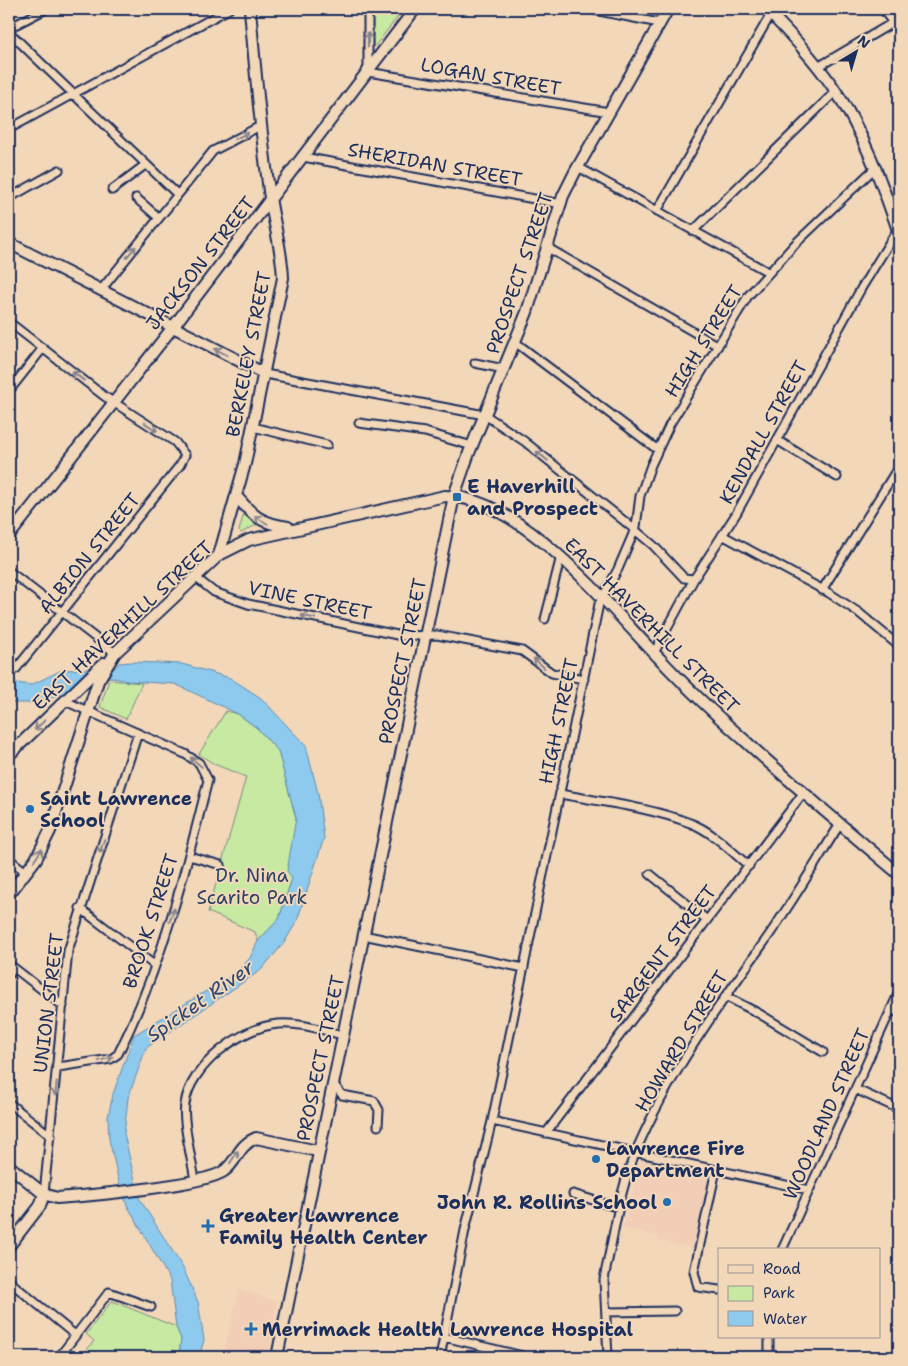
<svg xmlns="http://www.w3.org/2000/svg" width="908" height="1366" viewBox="0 0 908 1366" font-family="'Shantell Sans',sans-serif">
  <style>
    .built { fill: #f2ceb6 }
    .green { fill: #c8e9a1; stroke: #728c80 }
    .water { fill: #8dcaee; stroke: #5f8cb4 }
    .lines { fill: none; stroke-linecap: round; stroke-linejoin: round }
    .street-casing { stroke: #1b2f5e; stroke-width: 11 }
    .secondary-casing { stroke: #1b2f5e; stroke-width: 14 }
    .street { stroke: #f2d7b9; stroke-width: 7 }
    .secondary { stroke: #f2d7b9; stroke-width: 10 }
    .oneway { stroke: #86838c }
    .poi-dot { fill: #1f6fb2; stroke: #f2d7b9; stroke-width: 2 }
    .labels { text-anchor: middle; stroke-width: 4; stroke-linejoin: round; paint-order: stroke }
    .street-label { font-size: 19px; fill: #1b2f5e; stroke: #f2d7b9 }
    .poi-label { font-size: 19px; font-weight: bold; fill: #1b2f5e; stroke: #f2d7b9; text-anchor: start }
    .park-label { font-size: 19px; fill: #2c4265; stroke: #f2d7b9 }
    .water-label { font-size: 20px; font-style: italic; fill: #2c4674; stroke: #f2d7b9 }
  </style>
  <rect width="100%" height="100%" fill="#f2d7b9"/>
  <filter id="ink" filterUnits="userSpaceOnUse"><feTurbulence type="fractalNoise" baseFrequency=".02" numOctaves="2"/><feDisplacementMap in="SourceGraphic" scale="10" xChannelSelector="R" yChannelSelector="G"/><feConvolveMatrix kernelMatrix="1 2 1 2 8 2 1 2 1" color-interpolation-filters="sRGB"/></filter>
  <g filter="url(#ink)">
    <path class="built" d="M640 1160 710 1177 693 1248 658 1240V1236L623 1228Z
      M239 1290 277 1301 268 1357H223Z"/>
    <path class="green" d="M373 9H404L374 47 373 46Z
      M244 513 258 524 241 533 239 531Z
      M109 680 142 683 126 719 100 707Z
      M226 711 238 714 257 728 278 751 296 818 292 878 279 919 258 941 255 932 208 912 246 777 214 764 199 754Z
      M112 1301 176 1327 181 1339 179 1357H81L94 1341 86 1334Z"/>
    <path class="water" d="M132 662 182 664 203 670 230 678 261 698 306 746 318 793 324 838 297 921 284 943 261 970 146 1048 128 1098 124 1134 139 1198 183 1268 198 1302 204 1340 199 1357H179L181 1339 176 1327 170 1280 127 1205 119 1182 109 1139 108 1117 113 1094 134 1035 236 973 250 958 258 941 279 919 292 878 287 871 296 818 278 751 257 728 238 714 175 684 127 681 110 677 35 703H9V682L31 685 62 670 115 668 119 663Z"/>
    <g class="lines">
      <defs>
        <path id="street" d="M368 9V72L609 112
          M589 9 659 23
          M883 9 899 32
          M9 28 46 9
          M9 32 177 194
          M818 67 899 19
          M9 129 229 9
          M303 157 562 204
          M578 167 768 272
          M112 190 145 165
          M9 198 59 170
          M136 198 159 218
          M657 211 771 14
          M693 231 836 91
          M548 248 718 346
          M101 290 213 151 260 126
          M9 322 104 396 175 442 185 455 180 465 16 669
          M515 342 658 450
          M475 363 504 369
          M265 374 485 415 524 441 623 520 653 545 684 578 694 579
          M9 391 43 348
          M359 423 425 432 472 446
          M253 427 327 445
          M777 440 837 477
          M722 535 829 593 858 612 899 646
          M9 571 115 653 112 655
          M195 577 214 592 248 604 402 636 437 635 522 651 552 673 584 679
          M822 590 899 466
          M545 619 561 556
          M654 653 694 579 736 514 862 287 899 227
          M560 794C602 802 649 807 690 823 712 831 731 851 749 866
          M189 856 221 865
          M9 859 26 872
          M650 874 707 920
          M80 908 154 965
          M363 935 524 968
          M9 964 63 1006
          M9 975 14 968
          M725 996 758 1013 823 1052
          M891 1009 899 1013
          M58 1067 111 1059 118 1054C161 968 185 873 208 780L199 763 185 754 65 701
          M333 1083 342 1095 374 1101 379 1110 378 1126
          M855 1089 899 1109
          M9 1103 51 1136
          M492 1121 809 1190
          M546 1133 804 792
          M716 1170 694 1272 698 1287 719 1290
          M195 1180C192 1161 182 1121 185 1104 190 1066 241 1027 278 1024 299 1022 322 1030 342 1035
          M44 1194 68 951 138 733
          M573 1194 619 1208
          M782 1250 899 992
          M9 1281 75 1335
          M606 1312 675 1311
          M444 1337 523 1356
          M769 1337V1357
          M59 1357 109 1292 151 1307
          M440 1357 465 1230 492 1121 599 604 618 569 636 527 640 496 651 465 670 424 748 296 796 243 875 168
          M608 1357 604 1280 606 1269C615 1230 620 1188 636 1151 667 1078 714 1012 760 948 789 908 814 865 840 824"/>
        <path id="secondary" d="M766 9C790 34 814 59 833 87 863 130 882 184 899 233
          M9 243 265 374
          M237 497C254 517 261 523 288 527
          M9 536 173 327 415 9
          M219 555 245 464 283 278C282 249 273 221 269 191 261 131 255 70 250 9
          M9 755 104 663
          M9 894 36 859 50 831 98 681 115 653 219 555 249 540 445 496C521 496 610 608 660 659 686 687 714 713 742 738 793 785 846 829 899 874
          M9 1166 44 1194 57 1198C86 1196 206 1185 224 1171 238 1161 237 1146 256 1138L318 1151
          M9 1246 40 1206 44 1194
          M277 1357 454 496 469 453 527 312 563 196 575 172 668 9"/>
      </defs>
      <use href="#street" class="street-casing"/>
      <use href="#secondary" class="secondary-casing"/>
      <use href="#street" class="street"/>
      <use href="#secondary" class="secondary"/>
    </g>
    <defs><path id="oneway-shaft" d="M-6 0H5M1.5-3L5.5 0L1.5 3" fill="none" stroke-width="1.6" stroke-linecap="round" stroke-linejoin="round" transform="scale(1.25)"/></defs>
    <g class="oneway">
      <use href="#oneway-shaft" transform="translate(368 40) rotate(-90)"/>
      <use href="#oneway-shaft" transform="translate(241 136) rotate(-28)"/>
      <use href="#oneway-shaft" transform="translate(131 252) rotate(-51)"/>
      <use href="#oneway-shaft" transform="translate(221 352) rotate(-153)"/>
      <use href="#oneway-shaft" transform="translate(78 376) rotate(-142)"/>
      <use href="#oneway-shaft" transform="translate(151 427) rotate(33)"/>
      <use href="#oneway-shaft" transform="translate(542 456) rotate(-142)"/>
      <use href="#oneway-shaft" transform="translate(261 520) rotate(-150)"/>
      <use href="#oneway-shaft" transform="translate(308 617) rotate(-168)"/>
      <use href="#oneway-shaft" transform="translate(539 663) rotate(-138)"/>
      <use href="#oneway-shaft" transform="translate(40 725) rotate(136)"/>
      <use href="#oneway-shaft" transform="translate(196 762) rotate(-140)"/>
      <use href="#oneway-shaft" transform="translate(102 846) rotate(109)"/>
      <use href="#oneway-shaft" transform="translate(38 855) rotate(-57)"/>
      <use href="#oneway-shaft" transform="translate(172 915) rotate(-70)"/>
      <use href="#oneway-shaft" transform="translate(106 1059) rotate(-15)"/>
      <use href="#oneway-shaft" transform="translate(56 1089) rotate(96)"/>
      <use href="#oneway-shaft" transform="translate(234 1157) rotate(-57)"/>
    </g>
  </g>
  <g class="poi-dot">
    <rect x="452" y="492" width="10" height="10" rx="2.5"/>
    <circle cx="30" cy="809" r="5"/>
    <circle cx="596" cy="1159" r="5"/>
    <circle cx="667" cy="1202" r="5"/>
    <path d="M205.5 1218.5h5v5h5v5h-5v5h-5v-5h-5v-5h5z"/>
    <path d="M248.5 1321.5h5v5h5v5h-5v5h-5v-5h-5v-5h5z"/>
  </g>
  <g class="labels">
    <g class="street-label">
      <text transform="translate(491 76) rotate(10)" y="7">LOGAN STREET</text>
      <text transform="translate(435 164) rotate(10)" y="7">SHERIDAN STREET</text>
      <text transform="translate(200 263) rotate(-52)" y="7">JACKSON STREET</text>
      <text transform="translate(519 273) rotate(-71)" y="7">PROSPECT STREET</text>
      <text transform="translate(703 341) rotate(-58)" y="7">HIGH STREET</text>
      <text transform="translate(248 354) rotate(-79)" y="7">BERKELEY STREET</text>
      <text transform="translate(763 432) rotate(-61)" y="7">KENDALL STREET</text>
      <text transform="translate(89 553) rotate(-51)" y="7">ALBION STREET</text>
      <text transform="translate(310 600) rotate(12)" y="7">VINE STREET</text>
      <text transform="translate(122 625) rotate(-43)" y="7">EAST HAVERHILL STREET</text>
      <text transform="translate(652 625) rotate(45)" y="7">EAST HAVERHILL STREET</text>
      <text transform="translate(402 661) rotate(-78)" y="7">PROSPECT STREET</text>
      <text transform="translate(558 721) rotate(-78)" y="7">HIGH STREET</text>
      <text transform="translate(150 921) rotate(-72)" y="7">BROOK STREET</text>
      <text transform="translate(662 953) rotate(-53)" y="7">SARGENT STREET</text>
      <text transform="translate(48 1003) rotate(-83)" y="7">UNION STREET</text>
      <text transform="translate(681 1041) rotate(-59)" y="7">HOWARD STREET</text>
      <text transform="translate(320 1058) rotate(-78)" y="7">PROSPECT STREET</text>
      <text transform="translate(826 1114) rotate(-66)" y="7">WOODLAND STREET</text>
    </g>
    <g class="poi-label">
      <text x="467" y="493">E Haverhill<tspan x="467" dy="22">and Prospect</tspan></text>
      <text x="40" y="805">Saint Lawrence<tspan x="40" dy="22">School</tspan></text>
      <text x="606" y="1155">Lawrence Fire<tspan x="606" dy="22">Department</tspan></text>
      <text x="657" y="1209" text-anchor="end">John R. Rollins School</text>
      <text x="219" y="1222">Greater Lawrence<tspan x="219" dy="22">Family Health Center</tspan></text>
      <text x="262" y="1336">Merrimack Health Lawrence Hospital</text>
    </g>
    <g class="park-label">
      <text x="252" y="882">Dr. Nina<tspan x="252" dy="22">Scarito Park</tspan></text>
    </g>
    <g class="water-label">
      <text transform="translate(200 1001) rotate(-35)" y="7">Spicket River</text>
    </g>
  </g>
  <rect width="908" height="1366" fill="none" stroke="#f2d7b9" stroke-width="30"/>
  <rect x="15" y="15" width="878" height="1336" fill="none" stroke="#1b2f5e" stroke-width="2" filter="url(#ink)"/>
  <rect x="718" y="1248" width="162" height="90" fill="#f2d7b9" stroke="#9c9495"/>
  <rect x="728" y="1265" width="25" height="8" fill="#f2d7b9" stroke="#9c9495"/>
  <text x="763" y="1274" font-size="15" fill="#1b2f5e">Road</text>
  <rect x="728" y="1286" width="25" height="15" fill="#c8e9a1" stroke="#9c9495"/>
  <text x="763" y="1298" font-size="15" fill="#1b2f5e">Park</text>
  <rect x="728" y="1311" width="25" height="15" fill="#8dcaee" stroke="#9c9495"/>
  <text x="763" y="1324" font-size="15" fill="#1b2f5e">Water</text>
  <g transform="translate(856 52) rotate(38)" stroke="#f2d7b9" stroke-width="4" paint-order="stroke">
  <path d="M0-4L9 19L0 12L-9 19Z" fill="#1b2f5e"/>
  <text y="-8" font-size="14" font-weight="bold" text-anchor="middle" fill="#1b2f5e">N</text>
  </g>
</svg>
